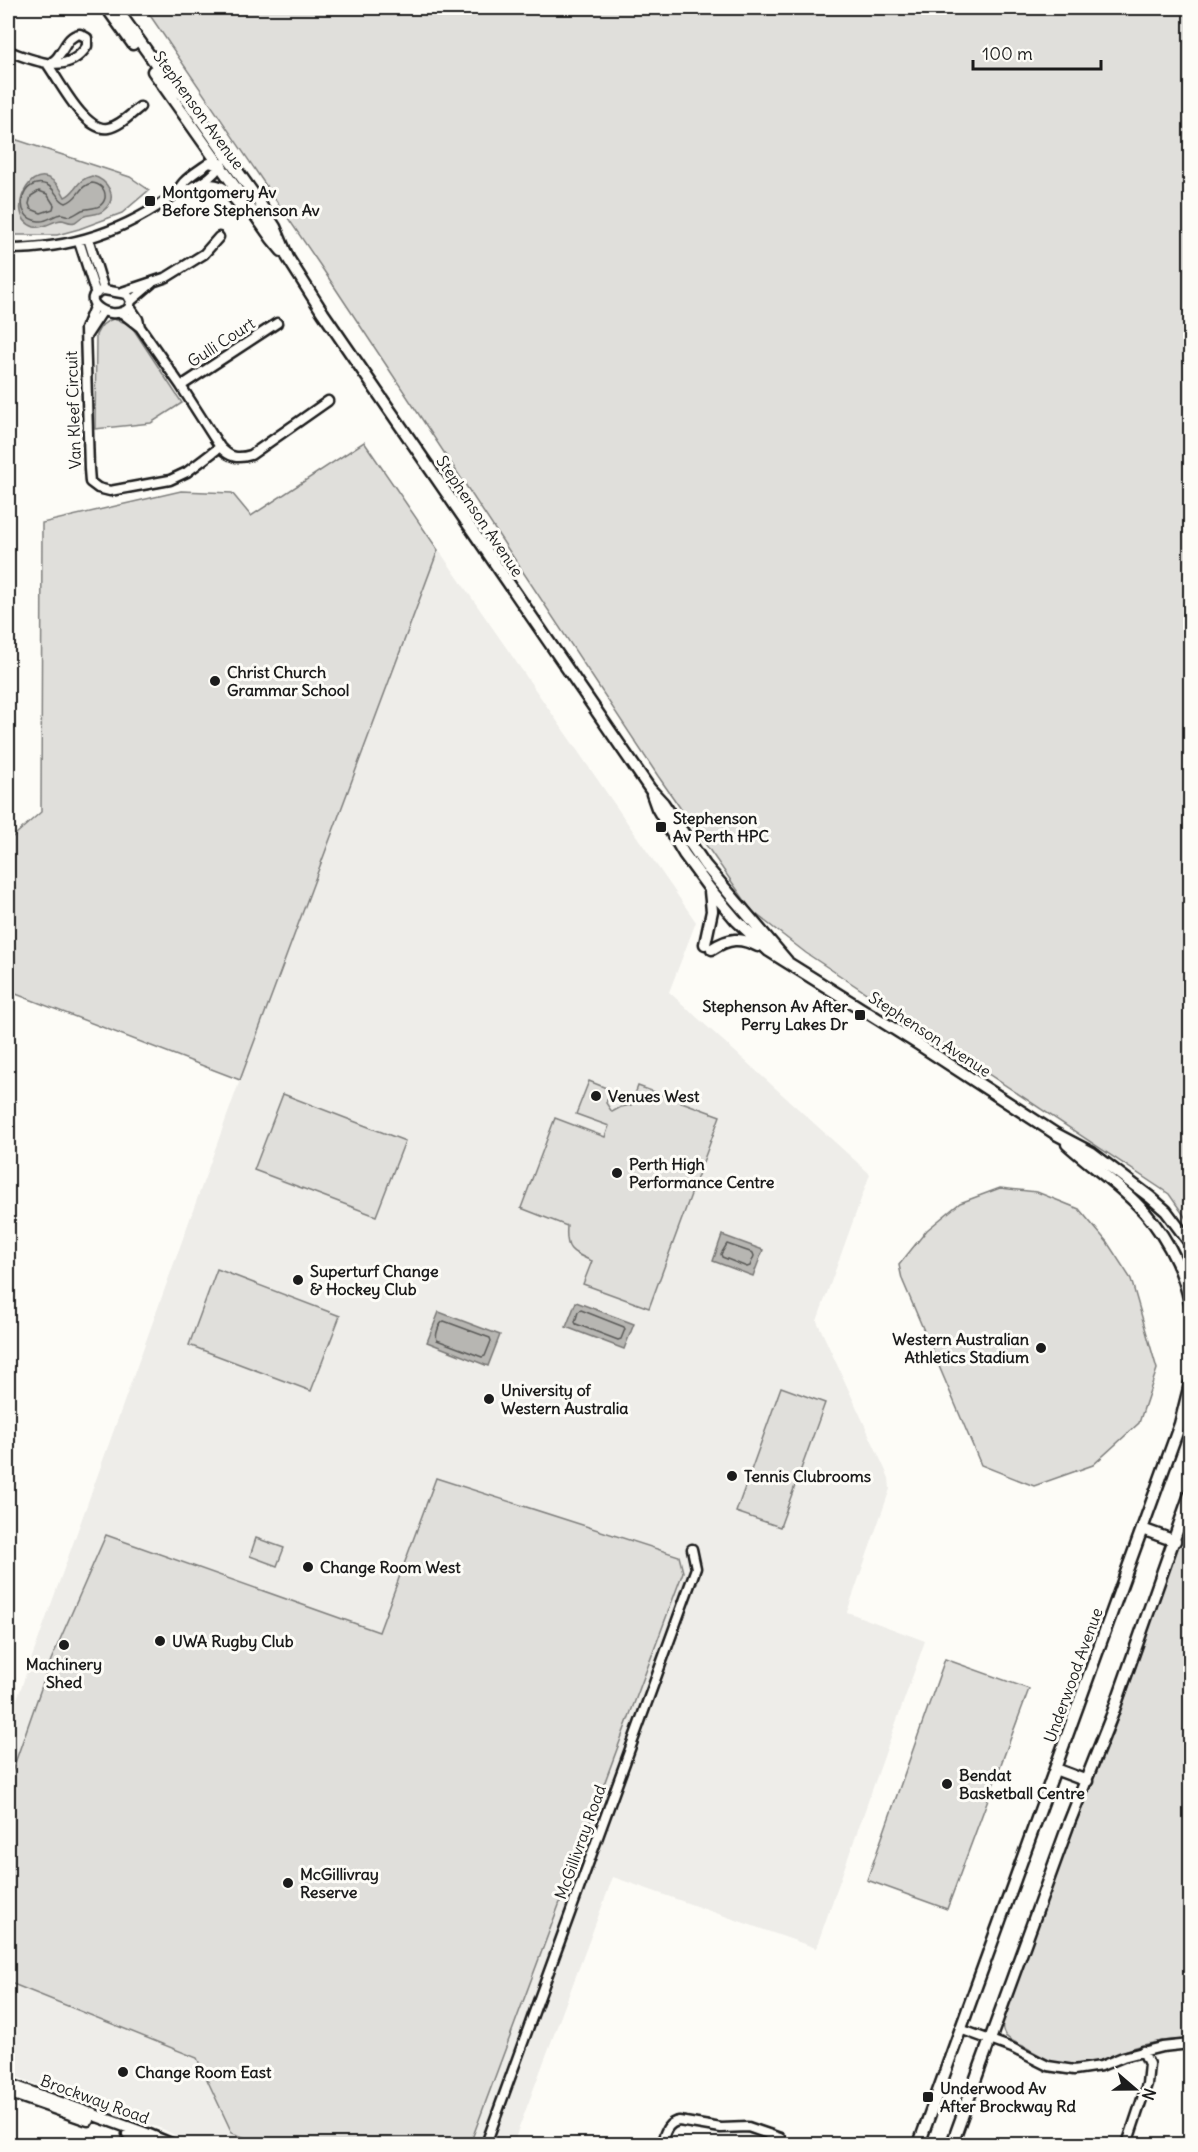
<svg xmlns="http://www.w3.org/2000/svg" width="1198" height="2152" viewBox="0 0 1198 2152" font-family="Delius,sans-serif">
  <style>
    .built { fill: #eeede9 }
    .green { fill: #e0dfdb; stroke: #7e7e7c; stroke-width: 1.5 }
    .water { fill: #b7b6b2; stroke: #797876; stroke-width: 1.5 }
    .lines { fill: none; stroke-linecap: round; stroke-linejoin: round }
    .shore { stroke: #5a5a58; stroke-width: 1.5 }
    .minor-casing { stroke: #1c1c1c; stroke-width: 13 }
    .major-casing { stroke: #1c1c1c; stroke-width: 15 }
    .minor { stroke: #fdfcf7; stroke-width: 8 }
    .major { stroke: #fdfcf7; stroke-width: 10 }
    .poi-dot { fill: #1c1c1c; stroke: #fdfcf7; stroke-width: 2 }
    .labels { text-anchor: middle; stroke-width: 6; stroke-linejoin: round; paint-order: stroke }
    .street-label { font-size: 16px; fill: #1c1c1c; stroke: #fdfcf7 }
    .poi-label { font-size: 16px; font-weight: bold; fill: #1c1c1c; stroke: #fdfcf7; text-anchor: start }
  </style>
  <rect width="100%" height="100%" fill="#fdfcf7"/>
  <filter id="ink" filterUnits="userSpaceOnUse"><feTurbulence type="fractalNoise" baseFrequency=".0167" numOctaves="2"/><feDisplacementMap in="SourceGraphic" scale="12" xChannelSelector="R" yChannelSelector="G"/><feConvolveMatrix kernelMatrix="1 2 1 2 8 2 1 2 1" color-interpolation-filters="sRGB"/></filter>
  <g filter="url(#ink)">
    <path class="built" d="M364 442 696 922 669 992 870 1174 817 1321 889 1478 890 1489 847 1612 925 1641 816 1948 613 1877 513 2144H191L165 2130 8 2074V1724L240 1080 8 991V841L41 812 42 523 181 491 232 493 251 516Z"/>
    <path class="green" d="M145 8H1190V1224L1169 1194 806 953 752 911 658 776 320 265Z
      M8 137 130 177 149 190 122 213 79 229 57 235H8Z
      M113 319 130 324 182 403 151 423 95 429 96 335C100 326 104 322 113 319Z
      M364 442 438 550 240 1080 8 991V841L41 812 42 523 181 491 232 493 251 516Z
      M589 1081 611 1090 606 1103 612 1112 621 1107 631 1105 638 1086 720 1116 649 1308 583 1284 592 1261C571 1252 565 1250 567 1226L521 1208 555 1118 605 1137 609 1126 576 1114Z
      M283 1094 405 1141 376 1216 254 1170Z
      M1000 1188 1037 1192 1079 1209 1107 1242 1131 1279 1157 1369 1139 1423 1093 1465 1034 1486 981 1465 902 1279 899 1265 927 1230 960 1203Z
      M217 1269 340 1316 311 1391 189 1345Z
      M781 1387 825 1403 780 1527 736 1512Z
      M436 1478 679 1556 683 1572 470 2144H263L232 2133 197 2058 8 1982V1783L51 1660 106 1535 379 1632Z
      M1190 1511V2040C1173 2039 1153 2042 1136 2047 1110 2055 1088 2071 1060 2064 1047 2061 1035 2052 1023 2046 1010 2040 1000 2037 1003 2021L1065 1849 1113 1732Z
      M256 1538 284 1548 277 1566 250 1556Z
      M945 1659 1029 1689 947 1909 867 1880Z"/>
    <path class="water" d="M92 176C108 179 119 198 104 210 98 216 90 213 82 217 80 218 77 221 75 222 69 224 66 220 61 220 51 221 45 229 34 227 0 216 38 142 65 197 78 191 75 180 92 176Z
      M722 1235 763 1250 753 1276 713 1261Z
      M576 1302 634 1324 624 1349 566 1327Z
      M439 1312 500 1335 488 1366 427 1342Z"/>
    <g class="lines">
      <path class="shore" d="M92 183C100 184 106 189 105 198 102 210 91 207 82 210 78 212 74 216 70 216 67 216 64 214 61 214 53 215 47 222 39 221 11 219 21 175 47 185 56 189 57 200 66 203 80 198 78 186 92 183Z
        M39 191 47 194 54 205 53 209 41 213 31 209 29 204 31 196Z
        M727 1244 753 1253 754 1256 750 1266 747 1267 722 1257 721 1254Z
        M581 1310 624 1327 625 1329 621 1339 618 1340 576 1324 575 1322 578 1312Z
        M444 1321 490 1338 491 1341 485 1356 482 1357 437 1340C435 1335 439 1323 444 1321Z"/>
      <defs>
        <path id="minor" d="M8 51C34 60 67 77 87 46V38L80 34C68 36 66 46 59 55 57 59 52 62 48 65
          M48 65C60 82 85 132 108 128 120 126 131 114 140 107
          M178 191C193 190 215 177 221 163
          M88 238 104 290
          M79 241 96 294
          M8 249C69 249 126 231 175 194 179 190 180 186 183 183 190 175 201 169 209 163L222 166
          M104 290 127 294 131 301 129 308C109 325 75 296 104 290Z
          M122 292 167 277 204 254 219 237
          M131 301 152 283
          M95 305 85 329 89 469 90 482 98 488 110 491 170 480 187 472 220 447 181 386 140 327 138 319 130 307
          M122 313 140 327
          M87 335 102 312
          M181 386 277 323
          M220 447C230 458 238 459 251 455L328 401
          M960 2029 1012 2048 1048 2066 1074 2070 1101 2066 1123 2057 1162 2047 1190 2044
          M486 2144 696 1568 692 1549
          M661 2144C665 2134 666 2123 679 2121L721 2128 748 2127 780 2138
          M1127 2144 1147 2084 1149 2064 1143 2051"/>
        <path id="major" d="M107 8 133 44
          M116 8 158 67 187 100 255 196 275 227 288 258 323 313 650 789 663 803 705 865 787 961
          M153 71 272 239 282 251
          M194 187C217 181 228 188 241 207
          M652 794 657 808 684 854 709 888 736 920 769 951 918 1044 1056 1134 1092 1153 1150 1197 1166 1211 1190 1243
          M705 944 712 911 710 891
          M712 949C729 938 740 937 758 946
          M1067 1144C1089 1164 1114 1181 1135 1202 1162 1228 1183 1266 1190 1303
          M1142 1529 1175 1541
          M1055 1769 1087 1781
          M8 2084 147 2134 171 2144
          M8 2092 88 2120
          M128 2134 153 2144
          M919 2144 1180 1424 1190 1384
          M952 2144 1069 1823 1112 1715 1190 1494"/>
      </defs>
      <use href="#minor" class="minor-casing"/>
      <use href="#major" class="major-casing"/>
      <use href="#minor" class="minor"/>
      <use href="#major" class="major"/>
    </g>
  </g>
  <g class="poi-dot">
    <rect x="144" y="195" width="12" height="12" rx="3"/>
    <circle cx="215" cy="681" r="6"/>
    <rect x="655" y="821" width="12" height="12" rx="3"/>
    <rect x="854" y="1009" width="12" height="12" rx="3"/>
    <circle cx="596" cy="1096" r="6"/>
    <circle cx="617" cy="1173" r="6"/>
    <circle cx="298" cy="1280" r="6"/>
    <circle cx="1041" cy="1348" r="6"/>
    <circle cx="489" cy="1399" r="6"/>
    <circle cx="732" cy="1476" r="6"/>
    <circle cx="308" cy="1567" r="6"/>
    <circle cx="160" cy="1641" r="6"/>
    <circle cx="64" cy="1645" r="6"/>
    <circle cx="947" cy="1784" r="6"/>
    <circle cx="288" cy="1883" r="6"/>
    <circle cx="123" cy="2072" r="6"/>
    <rect x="922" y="2091" width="12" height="12" rx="3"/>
  </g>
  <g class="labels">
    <g class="street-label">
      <text transform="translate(199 110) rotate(54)" y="6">Stephenson Avenue</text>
      <text transform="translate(221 342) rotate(-33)" y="6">Gulli Court</text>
      <text transform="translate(73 410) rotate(-92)" y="6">Van Kleef Circuit</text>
      <text transform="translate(480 516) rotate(56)" y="6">Stephenson Avenue</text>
      <text transform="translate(930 1034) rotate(33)" y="6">Stephenson Avenue</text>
      <text transform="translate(1073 1675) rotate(-70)" y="6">Underwood Avenue</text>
      <text transform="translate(580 1842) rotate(-70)" y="6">McGillivray Road</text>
      <text transform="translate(95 2099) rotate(20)" y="6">Brockway Road</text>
    </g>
    <g class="poi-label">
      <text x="162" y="198">Montgomery Av<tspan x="162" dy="18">Before Stephenson Av</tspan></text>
      <text x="227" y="678">Christ Church<tspan x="227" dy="18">Grammar School</tspan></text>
      <text x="673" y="824">Stephenson<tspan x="673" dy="18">Av Perth HPC</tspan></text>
      <text x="848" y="1012" text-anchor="end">Stephenson Av After<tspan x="848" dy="18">Perry Lakes Dr</tspan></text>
      <text x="608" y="1102">Venues West</text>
      <text x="629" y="1170">Perth High<tspan x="629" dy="18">Performance Centre</tspan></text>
      <text x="310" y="1277">Superturf Change<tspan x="310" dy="18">&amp; Hockey Club</tspan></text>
      <text x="1029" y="1345" text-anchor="end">Western Australian<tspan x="1029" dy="18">Athletics Stadium</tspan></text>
      <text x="501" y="1396">University of<tspan x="501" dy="18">Western Australia</tspan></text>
      <text x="744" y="1482">Tennis Clubrooms</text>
      <text x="320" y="1573">Change Room West</text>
      <text x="172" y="1647">UWA Rugby Club</text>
      <text x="64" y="1670" text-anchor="middle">Machinery<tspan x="64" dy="18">Shed</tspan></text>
      <text x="959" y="1781">Bendat<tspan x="959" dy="18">Basketball Centre</tspan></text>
      <text x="300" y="1880">McGillivray<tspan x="300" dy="18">Reserve</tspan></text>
      <text x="135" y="2078">Change Room East</text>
      <text x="940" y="2094">Underwood Av<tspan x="940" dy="18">After Brockway Rd</tspan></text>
    </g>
  </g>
  <rect width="1198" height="2152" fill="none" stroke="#fdfcf7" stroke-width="30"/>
  <rect x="15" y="15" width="1168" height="2122" fill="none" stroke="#1c1c1c" stroke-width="2" filter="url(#ink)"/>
  <g transform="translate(1135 2089) rotate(110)" stroke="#fdfcf7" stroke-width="4.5" paint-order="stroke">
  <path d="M0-4.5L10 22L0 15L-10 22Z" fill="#1c1c1c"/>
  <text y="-9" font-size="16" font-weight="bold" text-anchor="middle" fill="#1c1c1c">N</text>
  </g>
  <path d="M973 60v9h128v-9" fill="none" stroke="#1c1c1c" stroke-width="3"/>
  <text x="982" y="60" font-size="18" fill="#1c1c1c" stroke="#fdfcf7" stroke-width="4.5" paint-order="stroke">100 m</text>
</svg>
